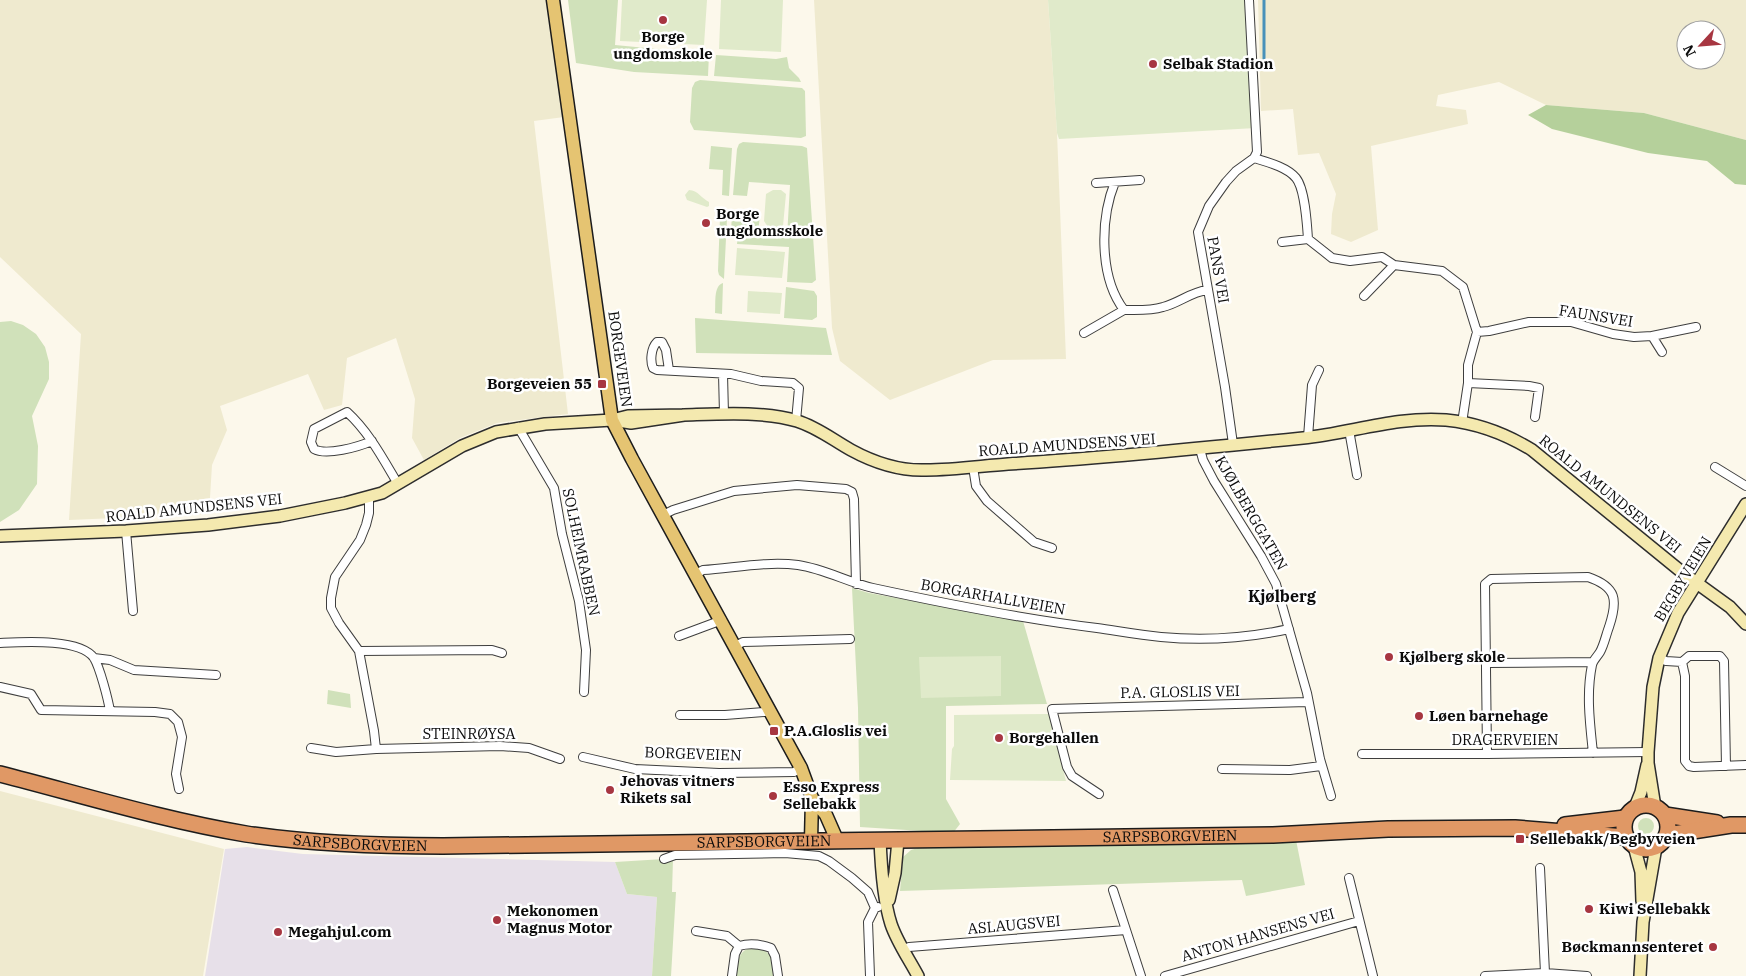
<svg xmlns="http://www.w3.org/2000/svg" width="1746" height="976" viewBox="0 0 1746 976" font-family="'IBM Plex Serif',serif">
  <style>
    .industrial { fill: #e7e0e9 }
    .farmland { fill: #efeacf; fill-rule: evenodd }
    .green { fill: #d0e1ba }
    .forest { fill: #b5d09b }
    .pitch { fill: #e0eaca }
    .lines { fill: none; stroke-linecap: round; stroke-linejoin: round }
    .stream { stroke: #4891ba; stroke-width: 3 }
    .street-casing { stroke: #3e3e3e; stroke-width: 10 }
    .secondary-casing { stroke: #2d2d2d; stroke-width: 14 }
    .primary-casing { stroke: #1c1c1c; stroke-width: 15 }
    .highway-casing { stroke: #1c1c1c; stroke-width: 18 }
    .street { stroke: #fff; stroke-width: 8 }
    .secondary { stroke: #f4e9af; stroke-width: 11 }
    .primary { stroke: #e5c472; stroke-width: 12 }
    .highway { stroke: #e09865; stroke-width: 15 }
    .poi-dot { fill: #a73641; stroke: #fff; stroke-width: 2 }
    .labels { text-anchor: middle; stroke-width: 5; stroke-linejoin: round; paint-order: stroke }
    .poi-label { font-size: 15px; font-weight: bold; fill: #0b0b0b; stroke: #fff; text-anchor: start }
    .street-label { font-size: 15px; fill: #0b0b0b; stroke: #fff }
    .neighbourhood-label { font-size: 16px; font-weight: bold; fill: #0b0b0b; stroke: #fff }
  </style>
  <rect width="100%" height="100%" fill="#fcf8eb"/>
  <path class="industrial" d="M247 847 303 854 615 862 627 894 657 897 652 976H205L225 849Z"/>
  <path class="farmland" d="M0 0H546L564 117 534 121 568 414 497 423 460 438 424 460 412 438 415 399 396 338 347 358 342 405 324 410 308 374 220 406 227 430 212 465 209 514 69 520 81 334 0 257Z
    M814 0H1048L1057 133 1066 359 993 360 890 400 840 361 832 328Z
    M1258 0H1746V140L1644 113 1546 105 1499 82 1438 95 1436 106 1466 110 1468 124 1371 146 1378 230 1351 242 1331 234 1332 214 1336 194 1319 153 1298 155 1293 109 1261 111ZM1686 30H1716V60H1686Z
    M0 791 224 849 203 976H0Z"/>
  <path class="green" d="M568 0H618L615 45 709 54 708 76 634 72 576 63Z
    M716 55 776 59 787 57 789 68 799 78 801 82 714 76Z
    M700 80 802 88 805 91 806 136 801 138 694 130 690 122 692 88 695 82Z
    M743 142 802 146 807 148 816 280 812 283 787 282 789 247 737 244 738 235 731 234 732 211 760 213 758 236 787 237 790 185 749 182 747 196 733 195 737 149 739 144Z
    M711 146 732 148 729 196 722 195 723 170 709 169Z
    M720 217 727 218 724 279 719 275 718 271Z
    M723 283 722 314 715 313C716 304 713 286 723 283Z
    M786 287 814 291 817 296V317L812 320 784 318Z
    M695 318 826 328 832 355 696 353Z
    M11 321 23 325 36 334 45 347 49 362V379L32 416 38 446 37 484 19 510 0 522V322Z
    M852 588 869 593 1023 621 1047 704 946 706V799L960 824 953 833 860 827 858 708Z
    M328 690 350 694 351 708 327 704Z
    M1638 826a8 8 0 1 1 16 0a8 8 0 1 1-16 0Z
    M1296 840 1305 885 1246 896 1242 880 900 891 903 857 911 850 921 847Z
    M664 859H673L672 892H676L671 976H652L657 897 627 894 615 862Z
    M753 947 762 948 771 956 774 976H736C738 963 737 950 753 947Z"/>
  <path class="forest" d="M1546 105 1644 113 1746 140V185L1735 184 1707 161 1648 153 1552 129 1528 115Z"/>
  <path class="pitch" d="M622 0H707L704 45 620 41Z
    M721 0H783L781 52 719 49Z
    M1048 0H1249L1256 128 1059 139 1057 133Z
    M689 190C698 190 702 199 709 202V206L707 207 687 200 685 195Z
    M773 190H781L786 194 783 226 777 228 768 227 764 221 766 194Z
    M737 248 785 252 782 278 735 275Z
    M748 291 782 293 780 314 747 312Z
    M1001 656V696L921 698 919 657Z
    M1049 714 1066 781 950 780 952 749 954 746V715Z"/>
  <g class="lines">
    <path class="stream" d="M1264 59V0"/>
    <defs>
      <path id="street" d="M1254 158C1267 162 1287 167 1296 178 1305 189 1307 224 1308 239
        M1115 182C1100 219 1099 277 1124 310 1137 310 1150 311 1163 307 1179 303 1191 292 1207 290
        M1096 183 1140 180
        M1282 242 1308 239 1332 258 1350 261 1382 257 1394 265
        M1364 296 1394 265 1442 271 1463 287 1477 332
        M1084 333 1124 310
        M1662 352 1652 336 1696 327
        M669 370 666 350 662 342H657C651 348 650 361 653 368L657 370 731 374 761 381 793 383 799 388 796 421
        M723 374 724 414
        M1468 383V365L1477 332 1489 331 1529 322H1571L1613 334 1634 337 1652 336
        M1462 423 1468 383 1529 386 1539 388 1535 417
        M518 427 554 488 562 534 579 601 586 650 584 692
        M1349 430 1357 475
        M1308 437 1312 385 1319 370
        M372 441C358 447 326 456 314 449L311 442 314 429 347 412C369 432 383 459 398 484
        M1233 444 1225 387 1198 232 1209 206 1226 182 1236 171 1254 158 1257 152 1249 0
        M1200 449 1203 460 1214 481 1261 556 1276 584 1307 693 1320 759 1331 796
        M973 467 976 486 987 501 1034 542 1052 548
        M1715 467 1746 486
        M663 515 673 510 734 491 797 485 846 489 852 492 854 499 856 584
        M126 531 133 611
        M696 574 703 570C734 568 767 561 798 565 825 569 847 582 873 588 947 604 1022 619 1097 628 1118 631 1139 635 1161 637 1203 641 1248 638 1289 629
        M679 636 722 620
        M0 643C22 642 80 638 94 658 100 668 108 699 110 711
        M735 646 743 642 850 639
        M359 651 492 650 502 653
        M94 658 110 660 134 670 216 675
        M1659 658 1666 661 1682 662 1685 676V761L1689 766 1694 767 1746 765
        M1682 662 1689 656H1720L1724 661 1726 766
        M1487 663 1592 662
        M0 687 31 694 41 710 155 712 170 714 178 722 182 737 176 774 179 789
        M680 715H725L764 712 769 709
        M311 748 336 752 376 749 374 731 359 651 339 623 331 608V598L335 577 360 540 366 525 369 513V498
        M376 749 500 746 529 748 560 759
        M1362 754H1487L1648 752
        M1487 754 1485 584 1491 579 1588 577C1617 587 1618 600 1609 627 1606 635 1604 645 1600 652 1597 657 1593 660 1592 665 1586 694 1590 724 1593 753
        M583 757 635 769 719 773 794 772 801 768
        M1222 769 1290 770 1321 766
        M1099 794 1072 776 1067 767 1052 709 1308 702
        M664 859 675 855 785 853 819 856 829 861 852 878 868 892 875 908
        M1540 868 1545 973
        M1349 878 1373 976
        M1113 890 1141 976
        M696 931 727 936 739 946
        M904 950 909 947 1126 930
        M732 976 735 954 739 946C750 943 760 944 771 948L775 956 778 976
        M870 976 868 922 875 908 878 907
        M1165 976 1359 921
        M1485 976 1545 973 1587 976"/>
      <path id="secondary" d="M684 415C719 414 764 411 797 421 817 427 833 440 851 450 873 462 900 471 926 470 953 470 981 466 1008 464 1107 458 1205 448 1303 438 1351 433 1397 416 1446 420 1477 423 1506 434 1532 450L1683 573 1730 607 1746 624
        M0 536 126 531 208 525 280 516 345 503 382 493 462 446 496 432 545 424 612 420 631 423 684 415 628 416 612 420
        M1635 807 1641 792 1647 765
        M1655 807 1648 763V752L1653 687 1659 658 1678 613 1746 504
        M880 839C881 866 883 899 891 924 897 942 909 959 918 976
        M1634 846 1641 872 1642 901
        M889 900 895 873 898 840
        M1640 976 1643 922 1656 847"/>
      <path id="primary" d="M553 0 612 420 632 459 801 768 812 798 826 815 837 840
        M811 841 812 798"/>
      <g id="highway">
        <path id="s1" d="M0 774C82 795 163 820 246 834 312 844 377 846 443 846L1273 835 1388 829 1515 828 1626 837"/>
        <circle cx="1646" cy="827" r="22"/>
        <path d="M1665 815 1717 823"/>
        <path d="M1565 825 1625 818"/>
        <path d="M1667 835 1731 825H1746"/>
      </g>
    </defs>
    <use href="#street" class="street-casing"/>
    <use href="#secondary" class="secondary-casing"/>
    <use href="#primary" class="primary-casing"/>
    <use href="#highway" class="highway-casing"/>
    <use href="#street" class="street"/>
    <use href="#secondary" class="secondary"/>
    <use href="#primary" class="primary"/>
    <use href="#highway" class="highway"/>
  </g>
  <g class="poi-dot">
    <circle cx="663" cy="20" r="5"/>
    <circle cx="1153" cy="64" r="5"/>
    <circle cx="706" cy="223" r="5"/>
    <rect x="597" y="379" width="10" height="10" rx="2.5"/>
    <circle cx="1389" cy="657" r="5"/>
    <circle cx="1419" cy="716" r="5"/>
    <rect x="769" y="726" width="10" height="10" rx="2.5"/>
    <circle cx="999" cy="738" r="5"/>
    <circle cx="610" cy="790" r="5"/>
    <circle cx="773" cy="796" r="5"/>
    <rect x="1515" y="834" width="10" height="10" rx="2.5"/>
    <circle cx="1589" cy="909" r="5"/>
    <circle cx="497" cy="920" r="5"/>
    <circle cx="278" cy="932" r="5"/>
    <circle cx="1713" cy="947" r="5"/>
  </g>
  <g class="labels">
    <g class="poi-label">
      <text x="663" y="42" text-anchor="middle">Borge<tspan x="663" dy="17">ungdomskole</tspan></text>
      <text x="1163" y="69">Selbak Stadion</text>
      <text x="716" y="219">Borge<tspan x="716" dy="17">ungdomsskole</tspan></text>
      <text x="592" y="389" text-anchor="end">Borgeveien 55</text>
      <text x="1399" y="662">Kjølberg skole</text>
      <text x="1429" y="721">Løen barnehage</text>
      <text x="784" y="736">P.A.Gloslis vei</text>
      <text x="1009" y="743">Borgehallen</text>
      <text x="620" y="786">Jehovas vitners<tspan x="620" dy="17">Rikets sal</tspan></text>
      <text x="783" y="792">Esso Express<tspan x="783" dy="17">Sellebakk</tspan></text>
      <text x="1530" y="844">Sellebakk/Begbyveien</text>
      <text x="1599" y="914">Kiwi Sellebakk</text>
      <text x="507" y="916">Mekonomen<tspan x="507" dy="17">Magnus Motor</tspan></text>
      <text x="288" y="937">Megahjul.com</text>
      <text x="1703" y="952" text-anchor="end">Bøckmannsenteret</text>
    </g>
    <g class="street-label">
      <text transform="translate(1218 270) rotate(80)" y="5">PANS VEI</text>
      <text transform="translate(1596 316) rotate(9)" y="5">FAUNSVEI</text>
      <text transform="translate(620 359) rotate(82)" y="5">BORGEVEIEN</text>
      <text transform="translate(1067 445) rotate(-4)" y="5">ROALD AMUNDSENS VEI</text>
      <text transform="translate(1610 494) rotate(39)" y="5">ROALD AMUNDSENS VEI</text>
      <text transform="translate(194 508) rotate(-6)" y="5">ROALD AMUNDSENS VEI</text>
      <text transform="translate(1251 513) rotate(60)" y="5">KJØLBERGGATEN</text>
      <text transform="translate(581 552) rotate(78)" y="5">SOLHEIMRABBEN</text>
      <text transform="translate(1683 579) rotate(-59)" y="5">BEGBYVEIEN</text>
      <text transform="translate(993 597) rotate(10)" y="5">BORGARHALLVEIEN</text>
      <text transform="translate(1180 692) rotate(-1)" y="5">P.A. GLOSLIS VEI</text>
      <text x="469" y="739">STEINRØYSA</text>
      <text x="1505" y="745">DRAGERVEIEN</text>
      <text transform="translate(693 754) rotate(2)" y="5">BORGEVEIEN</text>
      <text dy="5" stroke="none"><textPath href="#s1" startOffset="1178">SARPSBORGVEIEN</textPath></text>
      <text dy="5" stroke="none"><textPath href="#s1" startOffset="772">SARPSBORGVEIEN</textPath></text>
      <text dy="5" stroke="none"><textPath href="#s1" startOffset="368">SARPSBORGVEIEN</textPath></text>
      <text transform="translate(1014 925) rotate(-5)" y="5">ASLAUGSVEI</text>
      <text transform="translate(1258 935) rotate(-16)" y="5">ANTON HANSENS VEI</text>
    </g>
    <g class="neighbourhood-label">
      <text x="1282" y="602">Kjølberg</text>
    </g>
  </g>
  <g transform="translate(1701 45) rotate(244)"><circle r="24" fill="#ffffff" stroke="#9d9d9d"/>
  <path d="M0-4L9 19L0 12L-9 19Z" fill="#a73641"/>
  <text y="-8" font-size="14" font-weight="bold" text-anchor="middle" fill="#0b0b0b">N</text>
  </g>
</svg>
